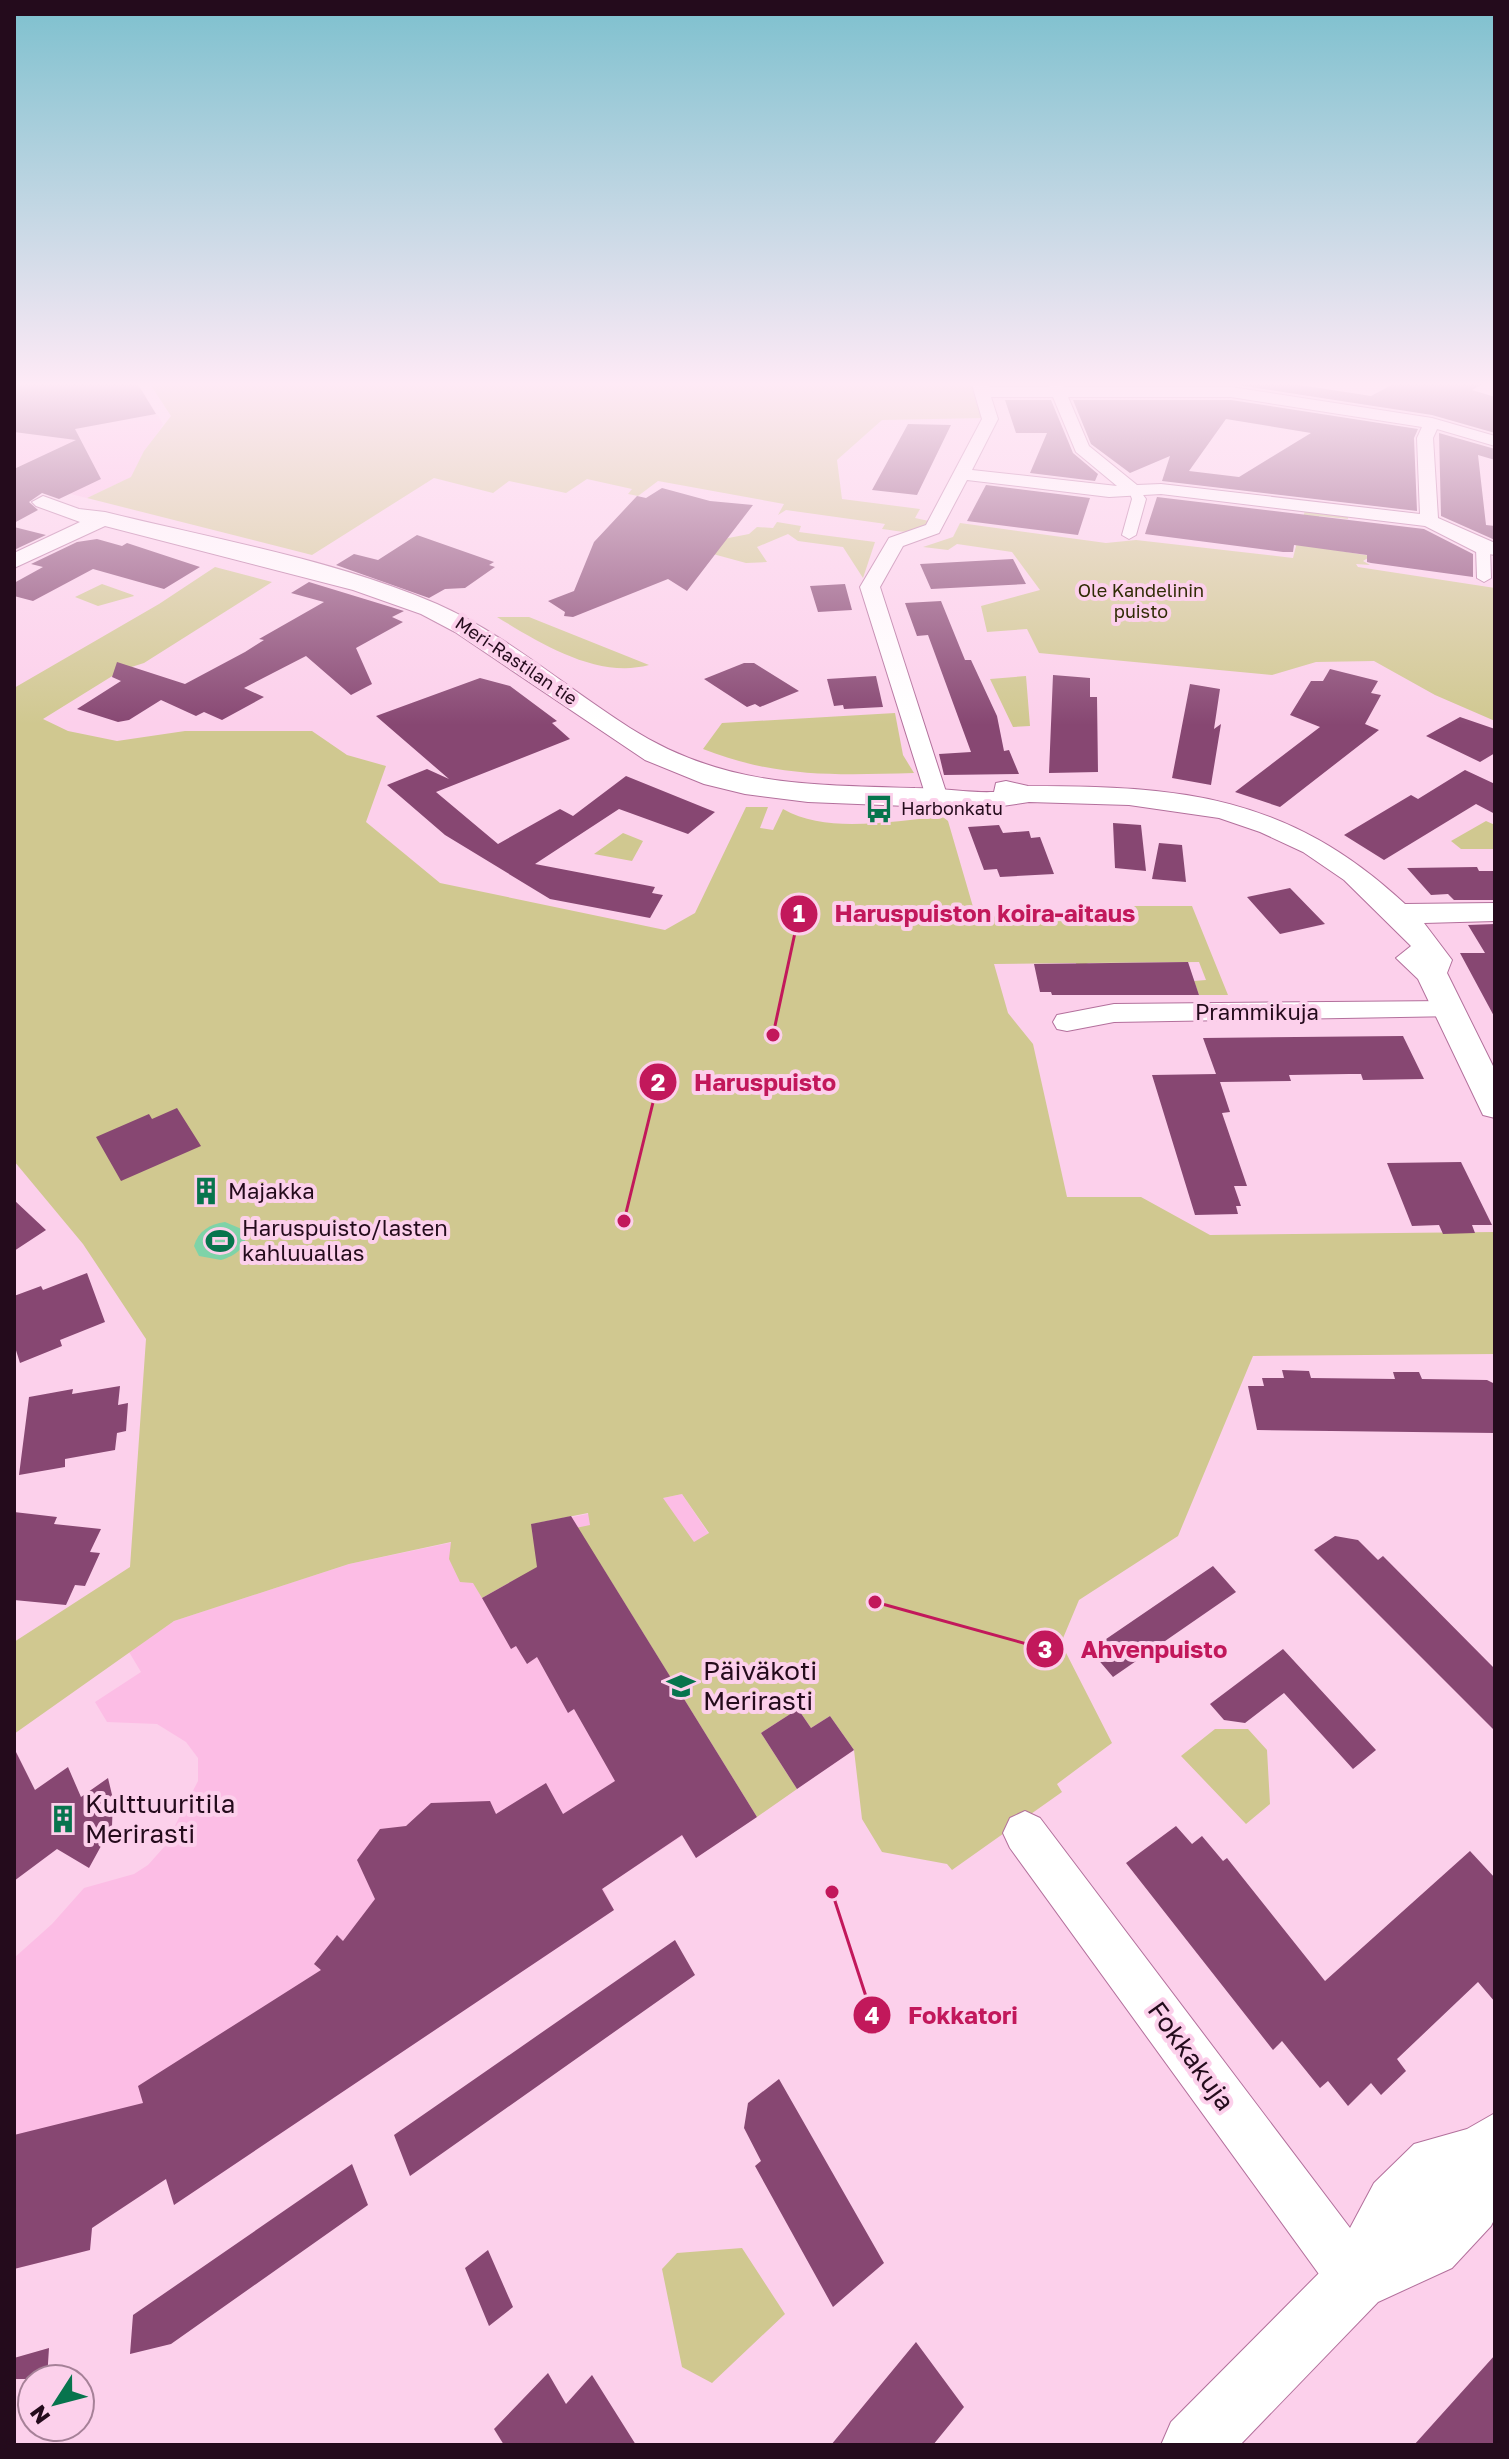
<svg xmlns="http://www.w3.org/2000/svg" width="1509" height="2459" viewBox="0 0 1509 2459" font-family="'Golos Text',sans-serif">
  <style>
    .built { fill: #fcbde5 }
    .green { fill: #d0c890; fill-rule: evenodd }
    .water { fill: #7ed3a8 }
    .building { fill: #874772; fill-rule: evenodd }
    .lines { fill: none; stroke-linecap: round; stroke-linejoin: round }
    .pedestrian-casing { stroke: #b3709c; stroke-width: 2 }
    .minor-casing { stroke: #b3709c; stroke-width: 2 }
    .tertiary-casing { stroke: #b3709c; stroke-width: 2 }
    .pedestrian { fill: #fff; fill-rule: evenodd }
    .minor { fill: #fff; fill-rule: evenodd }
    .tertiary { fill: #fff; fill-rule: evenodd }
    .labels { text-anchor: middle; stroke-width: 8; stroke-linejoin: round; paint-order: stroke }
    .far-park-label { font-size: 18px; fill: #302b05; stroke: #fcd0eb }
    .far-street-label { font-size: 18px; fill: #240b1c; stroke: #fcd0eb }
    .far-poi-label { font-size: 18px; fill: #240b1c; stroke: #fcd0eb; text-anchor: start }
    .street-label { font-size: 22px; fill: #240b1c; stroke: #fcd0eb }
    .poi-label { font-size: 22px; fill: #240b1c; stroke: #fcd0eb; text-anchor: start }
    .near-poi-label { font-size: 26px; fill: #240b1c; stroke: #fcd0eb; text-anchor: start }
    .near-street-label { font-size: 26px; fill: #240b1c; stroke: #fcd0eb }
    .leader { fill: none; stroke: #c2185b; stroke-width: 3 }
    .callout-dot { fill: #c2185b; stroke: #fcd0eb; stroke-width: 3 }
    .mark-label { font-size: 24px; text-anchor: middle; font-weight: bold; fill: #fff }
    .callout-label { font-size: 24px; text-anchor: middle; font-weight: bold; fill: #c2185b; stroke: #fcd0eb; stroke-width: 8; stroke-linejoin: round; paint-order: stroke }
  </style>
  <rect width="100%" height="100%" fill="#fcd0eb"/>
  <path class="built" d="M14 381H137L163 424 132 477 87 498 14 480Z
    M682 1494 854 1750 696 1858 682 1836 603 1888 614 1910 174 2205 160 2161 92 2228 90 2250 14 2269V1958L52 1924 84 1888 134 1874 148 1865 164 1847 198 1781V1758L186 1742 157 1724 107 1722 95 1702 141 1672 129 1652 174 1621 349 1564Z"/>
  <path class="green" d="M148 381H973L984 418 882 420 837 460 842 499 920 509 915 518 929 521C919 537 899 531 882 529L885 524 879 523 786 510 778 515 784 504 658 481 638 496 628 494 632 489 587 479 566 493 509 481 493 493 434 478 312 555 87 498 131 477 144 451 171 416Z
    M1305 510 1348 515V519L1319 516 1316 547 1371 556 1363 561 1370 565 1356 564 1358 567 1495 588V721L1435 695 1374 661 1316 662 1272 675 1039 653 1027 629 987 632 981 606 1040 590 1012 552 957 544 948 550 923 547 953 537 960 523 1106 543 1136 540 1293 558Z
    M777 522 801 526 799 532 875 542 863 578 843 547 798 541 788 534 757 547 767 562 746 563 713 554 708 542 749 534 757 527 773 528Z
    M215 567 272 582 144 663 122 670 43 719 68 731 117 741 185 731H312L347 755 386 766 366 822 440 883 665 930 695 913 746 807H768L760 828 773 830 783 809C828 835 893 820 943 817L948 821 976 917 1046 915 1052 921 1122 922 1119 906H1192L1228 995H1199L1194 981 1206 980 1199 962 1089 963 1077 967 1076 963 994 964 1008 1013 1033 1044 1067 1197H1141L1210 1235 1495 1232V1354L1253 1356 1178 1536 1079 1600 1061 1643 1112 1743 1057 1784 1062 1792 952 1870 947 1864 882 1852 862 1819 854 1750 830 1716 811 1728 798 1709 761 1733 797 1789 757 1817 601 1565 514 1580 482 1598 473 1583 460 1582 449 1559 451 1542 349 1564 174 1621 14 1734V1642L130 1567 146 1339 83 1244 14 1161V688L159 604ZM682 1494 709 1533 694 1542 663 1498ZM588 1513 590 1525 533 1537 532 1524Z
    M102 584 133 595 134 596 98 606 75 597Z
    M497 617H529L649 665C597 679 540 643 497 617Z
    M1026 676 1030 726 1013 727 990 679Z
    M895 713 903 755 914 773C836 775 777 778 703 749L722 723Z
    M1486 821 1495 825V849H1461L1451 841Z
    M623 833 643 841 632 861 594 854Z
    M1215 1729H1248L1267 1750 1270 1804 1246 1824 1181 1756Z
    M742 2248 785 2314 712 2383 682 2367 662 2269 677 2253Z"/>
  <path class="water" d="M225 1222 244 1230C250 1246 235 1256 221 1260L199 1256 194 1246C198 1231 210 1224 225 1222Z"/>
  <path class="building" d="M14 381H136L156 414 75 429 101 479 59 499 42 493 29 502 38 510 14 523V469L76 440 14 432Z
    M1065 381H1274L1371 396 1399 381H1488L1472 390 1495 397V433L1432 415 1231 384H1066Z
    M1005 400H1051L1073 453 1098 474 1095 481 1030 473 1047 433H1016Z
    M1073 400H1231L1418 429 1414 438 1417 511 1162 481 1170 456 1130 473 1091 444ZM1226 419 1311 433 1239 477 1189 471Z
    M908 424 951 425 917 495 872 490Z
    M1439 433 1495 449V460L1478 455 1486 525 1495 526V540L1441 516Z
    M986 485 1090 498 1078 535 967 521Z
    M662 488 710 501 753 505 687 591 668 579 573 617 564 616 565 612 548 601 574 591 594 542 637 496 646 498Z
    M1157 497 1424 529 1473 554V577L1371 563 1367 562V555L1294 545 1293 552H1283L1145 534Z
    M14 527 46 535 14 550Z
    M417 535 494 562 489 565 495 567 465 588 445 589 429 598 336 565 354 554 378 560Z
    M97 539 122 546 127 543 200 567 164 589 93 569 33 601 14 596V583L43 567 31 564 77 542Z
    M1013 559 1026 584 931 589 920 564Z
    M309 582 404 611 392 617 403 622 356 648 372 684 351 695 306 656 244 688 264 697 222 720 204 712 196 716 161 700 129 720 118 722 77 709 121 681 112 677 117 662 185 684 245 652 264 640 259 639 324 602 291 593Z
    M845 584 852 610 818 612 810 586Z
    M941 601 965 660H971L997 716 1004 751 1009 750 1019 774 944 775 939 754 971 752 928 635 917 636 905 603Z
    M744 663H754L799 691 760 707 755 704 747 707 704 679Z
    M1330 669 1378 681 1371 693 1381 695 1365 724 1379 730 1280 807 1235 792 1320 727 1290 715 1311 681H1323Z
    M1053 675 1090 678V697H1097L1098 772 1049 773Z
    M876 676 883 707 844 709 843 705 834 706 827 679Z
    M480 678 510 686 557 721 552 723 570 739 436 792 498 844 560 809 573 816 626 776 715 812 688 834 619 809 535 864 655 887 652 893 663 895 650 918 550 899 445 835 387 785 427 769 449 779 376 716Z
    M1190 684 1220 689 1214 729 1221 724 1211 785 1172 778Z
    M1460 717 1495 729V753L1480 762 1426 736Z
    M1465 770 1495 784V814L1476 804 1384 860 1344 835 1411 795 1418 799Z
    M1113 823 1141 825 1146 871 1115 868Z
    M999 825 1003 833 1029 831 1031 838 1040 837 1054 874 1000 877 997 869 984 870 968 827Z
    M1159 843 1182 845 1186 882 1152 879Z
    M1477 867 1479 871H1495V900H1454L1448 894 1431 895 1407 868Z
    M1290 888 1325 924 1280 934 1247 897Z
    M1495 924V1018L1460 953H1485L1468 925Z
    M1188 962 1199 995H1052L1051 992H1040L1034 964Z
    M1403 1036 1424 1079 1363 1080 1361 1074H1349L1289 1075 1291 1081 1220 1082 1230 1112 1222 1113 1247 1186H1234L1241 1206H1236L1238 1214 1195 1215 1152 1075 1216 1074 1203 1038Z
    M177 1108 201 1146 121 1181 96 1137 149 1114 152 1119Z
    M1461 1162 1492 1225H1472L1475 1233 1443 1234 1439 1225 1412 1226 1387 1163Z
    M14 1200 46 1230 14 1251Z
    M87 1273 105 1322 60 1340 62 1346 20 1363 14 1344V1296L41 1286 43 1290Z
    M1282 1370 1309 1371 1311 1378 1395 1379 1393 1372H1419L1422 1379 1487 1380 1495 1384V1433L1257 1430 1248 1386H1264L1262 1378H1284Z
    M120 1386 118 1405 128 1403 126 1431 117 1433 115 1450 65 1459V1467L19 1475 29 1397 73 1389 72 1394Z
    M14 1512 57 1517 54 1524 101 1529 90 1552 100 1553 85 1586 75 1585 66 1605 14 1600Z
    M571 1516 757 1817 696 1858 682 1835 602 1889 614 1910 174 2205 166 2179 92 2228 90 2250 14 2269V2135L143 2103 138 2086 321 1970 314 1964 337 1935 343 1941 375 1899 357 1860 380 1829 406 1826 431 1803 490 1801 496 1814 546 1783 563 1814 615 1781 574 1709 568 1713 537 1657 527 1664 516 1646 511 1649 482 1598 537 1567 531 1524Z
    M1335 1536 1358 1540 1378 1560 1383 1556 1495 1669V1731L1314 1550Z
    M1213 1566 1236 1592 1113 1677 1090 1650Z
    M1283 1649 1376 1750 1353 1769 1284 1693 1245 1723 1224 1720 1210 1704Z
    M798 1709 811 1728 830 1716 854 1750 797 1789 761 1733Z
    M14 1748 35 1790 68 1767 81 1797 108 1778 113 1799 112 1826 89 1868 57 1849 14 1881Z
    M1176 1826 1192 1844 1202 1836 1223 1861 1227 1858 1325 1981 1470 1851 1495 1878V2002L1478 1982 1397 2059 1406 2071 1381 2095 1371 2083 1348 2106 1328 2081 1320 2088 1282 2041 1273 2050 1126 1863Z
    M675 1940 695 1975 410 2176 394 2135Z
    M779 2079 884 2263 833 2307 755 2166 761 2161 744 2128 748 2103Z
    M352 2164 368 2205 171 2344 130 2354 133 2315Z
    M488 2250 513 2307 489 2326 465 2268Z
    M916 2342 964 2407 933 2445H831Z
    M49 2348 47 2379H14V2358Z
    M1495 2355V2445H1414Z
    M548 2373 566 2404 592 2375 636 2445H504L494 2429Z"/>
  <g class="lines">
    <defs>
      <path id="pedestrian" d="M1128 488H1138L1146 499 1136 535 1129 539 1122 535 1132 499Z
        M1483 544 1490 548 1491 578 1484 582 1477 578 1476 548Z"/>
      <path id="minor" d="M971 381H987L989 387H1049L1046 381H1062L1064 387H1231L1432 418 1495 436V446L1437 429 1433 438 1438 518 1495 543V555L1476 552 1425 526 1161 494 1109 497 967 480 939 533 903 546 880 587 947 795 943 800H927L860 587 889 538 926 525 982 419ZM991 397H1053L1076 452 1117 486 972 470 998 419ZM1068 397H1231L1422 427 1417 438 1420 514 1161 484 1137 485 1089 446Z
        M1448 1001 1458 1004 1462 1010 1458 1016 1114 1022 1067 1031 1057 1029 1053 1022 1057 1015 1114 1004Z
        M1025 1811 1040 1818 1375 2261 1382 2280 1375 2299 1356 2306 1337 2299 1010 1848 1003 1833 1010 1818Z"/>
      <path id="tertiary" d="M43 496 79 509 105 512C214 539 333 559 437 604 507 635 565 687 630 728 723 787 810 785 915 788 942 788 968 793 994 792L996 783 1006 781 1028 786C1181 786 1288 795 1405 904L1495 903V921L1424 923 1452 960 1447 973 1495 1070V1118L1483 1115 1418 979 1396 958 1411 946 1344 880 1303 852 1260 832 1219 818 1129 805 1029 802 982 809 808 802 745 794 704 784 645 760 455 632 421 614 353 590 105 526 14 568V553L80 522 36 506 32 502Z
        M1495 2113V2218L1491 2226 1452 2268 1378 2302 1240 2445H1161L1171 2422 1334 2258 1374 2183 1414 2144 1467 2129Z"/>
    </defs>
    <use href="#pedestrian" class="pedestrian-casing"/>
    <use href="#minor" class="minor-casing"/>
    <use href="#tertiary" class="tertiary-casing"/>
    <use href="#pedestrian" class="pedestrian"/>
    <use href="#minor" class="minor"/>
    <use href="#tertiary" class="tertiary"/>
  </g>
  <linearGradient id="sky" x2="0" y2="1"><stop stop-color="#7dc0ce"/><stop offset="0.53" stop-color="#feeaf6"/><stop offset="1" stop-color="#feeaf6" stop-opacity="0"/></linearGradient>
  <rect width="1509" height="725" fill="url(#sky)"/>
  <defs>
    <symbol id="bus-bare" viewBox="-9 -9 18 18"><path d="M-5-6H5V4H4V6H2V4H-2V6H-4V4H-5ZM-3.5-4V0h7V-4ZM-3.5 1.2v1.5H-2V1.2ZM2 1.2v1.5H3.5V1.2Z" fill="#07744d" stroke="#fcd0eb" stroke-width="2.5" paint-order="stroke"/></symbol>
    <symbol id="building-bare" viewBox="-9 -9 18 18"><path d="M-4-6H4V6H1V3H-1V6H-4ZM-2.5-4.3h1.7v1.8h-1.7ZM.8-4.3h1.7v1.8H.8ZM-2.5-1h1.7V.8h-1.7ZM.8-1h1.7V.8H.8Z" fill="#07744d" stroke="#fcd0eb" stroke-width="2.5" paint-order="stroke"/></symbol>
    <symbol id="stadium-bare" viewBox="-9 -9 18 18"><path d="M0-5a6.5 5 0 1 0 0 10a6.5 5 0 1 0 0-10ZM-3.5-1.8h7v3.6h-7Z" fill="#07744d" stroke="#fcd0eb" stroke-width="2.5" paint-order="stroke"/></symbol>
    <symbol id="school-bare" viewBox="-9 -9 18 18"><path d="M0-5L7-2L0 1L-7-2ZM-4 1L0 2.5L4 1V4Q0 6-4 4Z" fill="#07744d" stroke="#fcd0eb" stroke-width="2.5" paint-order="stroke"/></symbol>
  </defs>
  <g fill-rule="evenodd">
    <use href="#bus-bare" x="859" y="789" width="40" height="40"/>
    <use href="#building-bare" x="186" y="1171" width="40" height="40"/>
    <use href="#stadium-bare" x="200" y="1221" width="40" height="40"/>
    <use href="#school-bare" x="661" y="1666" width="40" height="40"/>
    <use href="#building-bare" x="43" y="1799" width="40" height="40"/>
  </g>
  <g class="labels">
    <g class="far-park-label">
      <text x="1141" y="597">Ole Kandelinin<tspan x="1141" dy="21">puisto</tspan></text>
    </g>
    <g class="far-street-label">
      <text transform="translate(516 661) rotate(34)" y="6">Meri-Rastilan tie</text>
    </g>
    <g class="far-poi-label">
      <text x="901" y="815">Harbonkatu</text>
    </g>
    <g class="street-label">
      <text x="1257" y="1020">Prammikuja</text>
    </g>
    <g class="poi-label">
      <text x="228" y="1199">Majakka</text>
      <text x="242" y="1236">Haruspuisto/lasten<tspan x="242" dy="25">kahluuallas</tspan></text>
    </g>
    <g class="near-poi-label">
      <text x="703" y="1680">Päiväkoti<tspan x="703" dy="30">Merirasti</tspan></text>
      <text x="85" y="1813">Kulttuuritila<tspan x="85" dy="30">Merirasti</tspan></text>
    </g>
    <g class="near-street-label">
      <text transform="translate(1191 2056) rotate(54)" y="9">Fokkakuja</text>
    </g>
  </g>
  <path class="leader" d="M773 1035L799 914M624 1221L658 1082M875 1602L1045 1649M832 1892L872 2015"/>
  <g class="callout-dot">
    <circle cx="773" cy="1035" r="8"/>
    <circle cx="624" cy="1221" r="8"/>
    <circle cx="875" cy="1602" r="8"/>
    <circle cx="832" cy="1892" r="8"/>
    <circle cx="799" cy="914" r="20"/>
    <circle cx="658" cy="1082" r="20"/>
    <circle cx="1045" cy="1649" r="20"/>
    <circle cx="872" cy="2015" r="20"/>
  </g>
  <g class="mark-label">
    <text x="799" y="922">1</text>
    <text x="658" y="1091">2</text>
    <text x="1045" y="1658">3</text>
    <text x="872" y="2024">4</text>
  </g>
  <g class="callout-label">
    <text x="985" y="922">Haruspuiston koira-aitaus</text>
    <text x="765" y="1091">Haruspuisto</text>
    <text x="1154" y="1658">Ahvenpuisto</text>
    <text x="963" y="2024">Fokkatori</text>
  </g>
  <rect width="1509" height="2459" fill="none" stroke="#240b1c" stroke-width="32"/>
  <g transform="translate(56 2403) rotate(234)"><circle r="38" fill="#fcd0eb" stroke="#a68198" stroke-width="2"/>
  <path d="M0-6L14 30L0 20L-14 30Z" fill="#07744d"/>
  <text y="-12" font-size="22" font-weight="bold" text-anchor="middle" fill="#240b1c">N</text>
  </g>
</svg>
